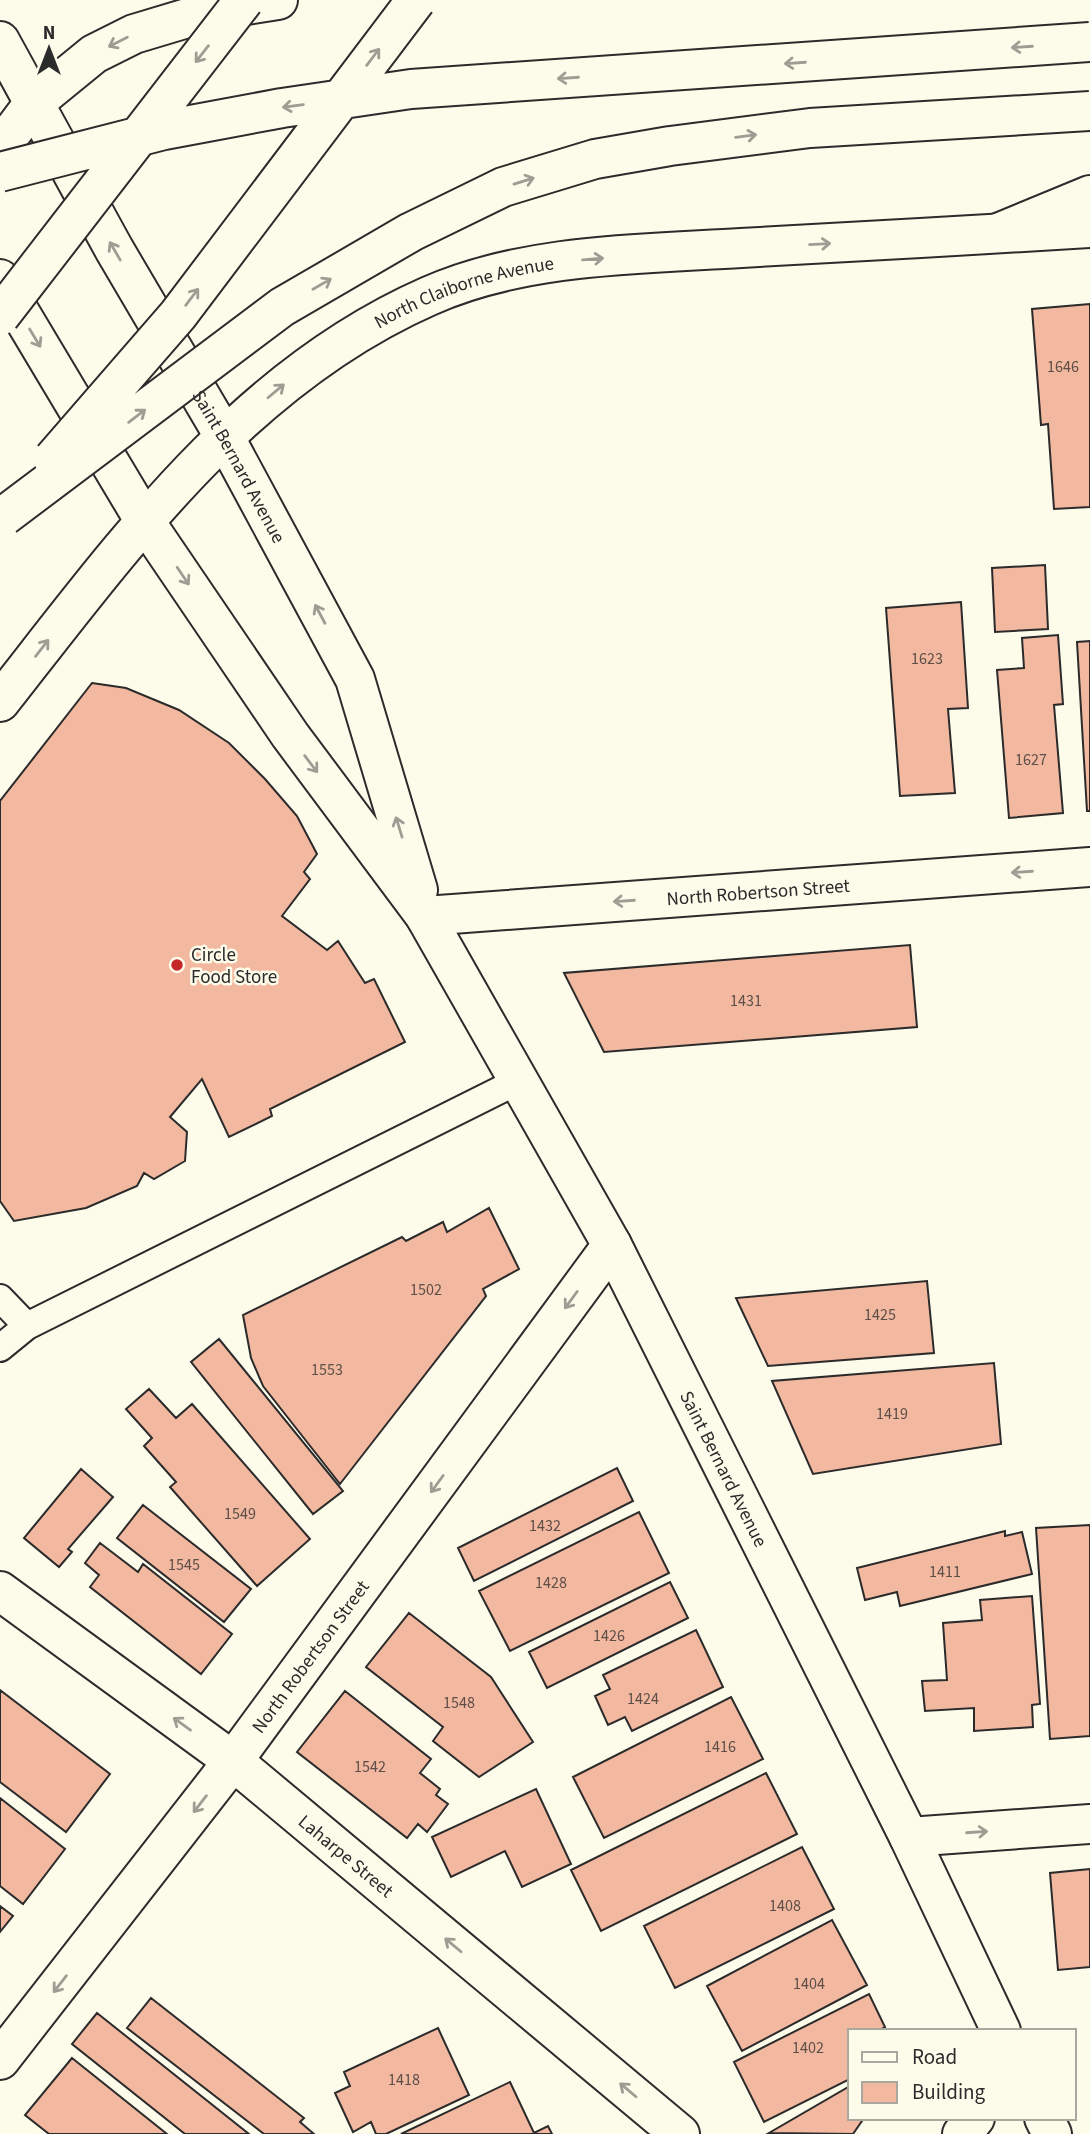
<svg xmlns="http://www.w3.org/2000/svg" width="1090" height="2134" viewBox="0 0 1090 2134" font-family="'Source Sans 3',sans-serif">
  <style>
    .building { fill: #f2b8a0; stroke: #2b2b2b; stroke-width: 2 }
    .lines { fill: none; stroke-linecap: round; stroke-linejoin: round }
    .service-casing { stroke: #2b2b2b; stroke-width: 30 }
    .minor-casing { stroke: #2b2b2b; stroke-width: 42 }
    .tertiary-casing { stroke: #2b2b2b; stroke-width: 42 }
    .secondary-casing { stroke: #2b2b2b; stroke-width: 42 }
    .motorway-casing { stroke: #2b2b2b; stroke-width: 42 }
    .service { stroke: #fdfbea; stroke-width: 26 }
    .minor { stroke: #fdfbea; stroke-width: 38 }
    .tertiary { stroke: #fdfbea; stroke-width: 38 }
    .secondary { stroke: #fdfbea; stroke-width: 38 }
    .motorway { stroke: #fdfbea; stroke-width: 38 }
    .motorway-bridge-casing { stroke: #2b2b2b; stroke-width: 42; stroke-linecap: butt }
    .motorway-bridge { stroke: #fdfbea; stroke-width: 38 }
    .oneway { stroke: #9e9d94 }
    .poi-dot { fill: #c62828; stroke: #fdfbea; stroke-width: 2.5 }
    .labels { text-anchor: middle; stroke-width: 5; stroke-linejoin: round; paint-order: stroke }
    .number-label { font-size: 16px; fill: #5d4e48 }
    .street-label { font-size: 19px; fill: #2b2b2b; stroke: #fdfbea }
    .poi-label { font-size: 19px; fill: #2b2b2b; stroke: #fdfbea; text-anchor: start }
  </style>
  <rect width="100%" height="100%" fill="#fdfbea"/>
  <path class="building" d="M1090 304V507L1054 509 1048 424 1041 425 1032 309Z
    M1045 565 1048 629 995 632 992 568Z
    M961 602 968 708 948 709 955 793 900 796 886 608Z
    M1058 635 1063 704 1054 705 1063 813 1009 818 997 670 1024 668 1022 638Z
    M1090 641V811H1087L1077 642Z
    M92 683 126 688 179 710 229 743 265 779 297 816 317 854 304 872 310 879 282 916 327 950 338 941 365 983 374 979 405 1042 270 1109 272 1116 229 1137 202 1079 170 1117 187 1132 185 1161 154 1179 144 1173 137 1186 86 1208 14 1221 0 1201V801Z
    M910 945 917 1027 604 1052 564 973Z
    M489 1208 519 1269 483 1289 486 1296 340 1484 263 1386 251 1358 243 1315 402 1237 406 1241 443 1222 447 1232Z
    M927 1281 934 1353 768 1366 736 1298Z
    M219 1339 343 1491 313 1514 191 1362Z
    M994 1363 1001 1444 813 1474 772 1381Z
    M149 1389 176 1418 192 1404 310 1539 257 1586 170 1487 176 1482 144 1446 152 1438 126 1409Z
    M617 1468 633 1501 474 1581 458 1548Z
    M81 1469 113 1497 68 1549 72 1552 59 1567 24 1538Z
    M143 1505 251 1589 224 1622 117 1538Z
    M639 1512 669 1573 510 1651 479 1591Z
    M1090 1525V1736L1050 1739 1036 1528Z
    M1005 1531V1536L1022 1532 1032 1574 900 1606 897 1592 865 1600 857 1568Z
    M100 1543 138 1572 143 1564 232 1634 201 1674 90 1587 99 1575 85 1563Z
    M670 1582 688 1618 547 1688 529 1652Z
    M1032 1596 1040 1704 1032 1705 1033 1727 974 1731V1708L925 1711 922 1681 947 1680 943 1623 982 1620 980 1600Z
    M409 1613 491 1677 533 1742 479 1777 433 1741 443 1727 366 1667Z
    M696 1630 723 1687 632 1731 625 1717 608 1725 595 1696 610 1689 603 1675Z
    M0 1690 110 1774 66 1832 0 1782Z
    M345 1691 431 1759 420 1773 440 1789 436 1795 448 1804 427 1832 418 1824 407 1838 297 1752Z
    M731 1697 763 1759 604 1838 573 1777Z
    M766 1773 797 1834 601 1931 571 1870Z
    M536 1789 571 1864 522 1887 505 1851 451 1877 432 1837Z
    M0 1798 65 1849 23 1904 0 1886Z
    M802 1847 834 1909 675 1988 644 1926Z
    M1090 1869V1967L1058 1970 1050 1873Z
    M0 1906 13 1916 0 1932Z
    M832 1920 867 1985 742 2051 707 1986Z
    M869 1994 885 2027 878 2031H850V2079L764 2122 734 2062Z
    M151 1998 304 2118 300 2122 314 2134H264L127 2028Z
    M97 2013 249 2134H185L72 2044Z
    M438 2028 469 2095 386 2134H376L371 2122 353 2132 335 2093 350 2086 344 2072Z
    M72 2058 167 2134H49L25 2115Z
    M510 2082 534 2133 548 2126 552 2134H401Z
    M850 2086V2118H864L853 2134 769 2133Z"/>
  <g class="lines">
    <defs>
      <path id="service" d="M0 1298 27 1326
        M0 1348 27 1326 518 1081"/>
      <g id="minor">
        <path id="s1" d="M425 916 1090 867"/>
        <path id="s2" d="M0 1591 233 1761 680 2134"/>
        <path d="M909 1837 1090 1824"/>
        <path id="s3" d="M0 2060 233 1761 612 1245"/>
        <path d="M962 2134 975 2118"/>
      </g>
      <g id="tertiary">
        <path id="s4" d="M0 41 114 249 224 436 355 679 418 890"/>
        <path id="s5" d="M0 279 144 520 290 735 425 916 612 1245 909 1837 1001 2031"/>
        <path d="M1044 2118 1052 2134"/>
      </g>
      <g id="secondary">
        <path d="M0 148 34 103 94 54 134 34 214 10 278 0"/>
        <path id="s6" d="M0 702C122 547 242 378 429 296 523 254 639 254 741 248 857 242 974 235 1090 228"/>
      </g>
      <path id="motorway" d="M998 233 1090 195"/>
    </defs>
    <use href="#service" class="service-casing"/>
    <use href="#minor" class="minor-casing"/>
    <use href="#tertiary" class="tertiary-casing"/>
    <use href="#secondary" class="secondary-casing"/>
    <use href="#motorway" class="motorway-casing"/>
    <use href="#service" class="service"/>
    <use href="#minor" class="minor"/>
    <use href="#tertiary" class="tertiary"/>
    <use href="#secondary" class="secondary"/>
    <use href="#motorway" class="motorway"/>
    <defs>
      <path id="motorway-bridge" d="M0 172 164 130 282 108 411 89 1090 42
        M0 316 244 0
        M53 459 178 315 416 0
        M4 516 282 307 411 232 503 187 595 159 670 146 810 128 1090 111"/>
    </defs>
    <use href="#motorway-bridge" class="motorway-bridge-casing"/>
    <use href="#motorway-bridge" class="motorway-bridge"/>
  </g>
  <defs><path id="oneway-shaft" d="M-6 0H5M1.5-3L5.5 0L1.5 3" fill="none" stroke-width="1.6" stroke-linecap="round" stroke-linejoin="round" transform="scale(1.75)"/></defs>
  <g class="oneway">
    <use href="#oneway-shaft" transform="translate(118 42) rotate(153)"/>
    <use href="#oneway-shaft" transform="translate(1022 47) rotate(176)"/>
    <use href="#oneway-shaft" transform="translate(202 54) rotate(128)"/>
    <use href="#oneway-shaft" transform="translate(373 57) rotate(-53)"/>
    <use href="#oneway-shaft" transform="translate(795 63) rotate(176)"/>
    <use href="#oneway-shaft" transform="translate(568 78) rotate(176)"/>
    <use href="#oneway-shaft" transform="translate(293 106) rotate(172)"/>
    <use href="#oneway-shaft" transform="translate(746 136) rotate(-7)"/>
    <use href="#oneway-shaft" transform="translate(524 181) rotate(-17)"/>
    <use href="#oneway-shaft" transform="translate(820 244) rotate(-3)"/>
    <use href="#oneway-shaft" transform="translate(115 251) rotate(-120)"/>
    <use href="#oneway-shaft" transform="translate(593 259) rotate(-5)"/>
    <use href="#oneway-shaft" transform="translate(322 284) rotate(-30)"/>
    <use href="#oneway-shaft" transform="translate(192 297) rotate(-53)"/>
    <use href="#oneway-shaft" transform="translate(35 338) rotate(59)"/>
    <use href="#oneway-shaft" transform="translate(276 391) rotate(-40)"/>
    <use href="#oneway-shaft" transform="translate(137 416) rotate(-37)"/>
    <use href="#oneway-shaft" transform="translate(183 576) rotate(56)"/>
    <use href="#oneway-shaft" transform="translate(320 614) rotate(-118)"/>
    <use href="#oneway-shaft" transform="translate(42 648) rotate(-52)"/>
    <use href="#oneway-shaft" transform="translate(311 764) rotate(53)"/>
    <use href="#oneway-shaft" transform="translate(399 827) rotate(-107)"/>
    <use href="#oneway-shaft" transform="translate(1022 872) rotate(176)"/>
    <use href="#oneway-shaft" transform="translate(624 901) rotate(176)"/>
    <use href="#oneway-shaft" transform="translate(571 1300) rotate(126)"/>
    <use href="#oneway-shaft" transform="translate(437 1484) rotate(126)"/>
    <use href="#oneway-shaft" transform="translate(182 1724) rotate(-144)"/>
    <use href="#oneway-shaft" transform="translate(200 1804) rotate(128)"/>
    <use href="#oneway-shaft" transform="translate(977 1832) rotate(-4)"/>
    <use href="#oneway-shaft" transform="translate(453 1945) rotate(-140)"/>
    <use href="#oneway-shaft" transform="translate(60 1984) rotate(128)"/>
    <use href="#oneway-shaft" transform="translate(628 2090) rotate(-140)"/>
  </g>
  <circle class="poi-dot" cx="177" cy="965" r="7"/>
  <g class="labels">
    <g class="number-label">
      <text x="1063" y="372">1646</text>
      <text x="927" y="664">1623</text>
      <text x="1031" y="765">1627</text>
      <text x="746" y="1006">1431</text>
      <text x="426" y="1295">1502</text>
      <text x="880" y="1320">1425</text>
      <text x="327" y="1375">1553</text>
      <text x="892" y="1419">1419</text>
      <text x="240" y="1519">1549</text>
      <text x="545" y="1531">1432</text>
      <text x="184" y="1570">1545</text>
      <text x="945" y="1577">1411</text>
      <text x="551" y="1588">1428</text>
      <text x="609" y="1641">1426</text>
      <text x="643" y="1704">1424</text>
      <text x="459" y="1708">1548</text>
      <text x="720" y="1752">1416</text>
      <text x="370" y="1772">1542</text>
      <text x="785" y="1911">1408</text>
      <text x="809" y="1989">1404</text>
      <text x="808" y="2053">1402</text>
      <text x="404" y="2085">1418</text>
    </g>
    <g class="street-label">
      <text dy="7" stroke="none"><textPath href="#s6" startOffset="632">North Claiborne Avenue</textPath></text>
      <text dy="7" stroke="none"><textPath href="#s4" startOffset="488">Saint Bernard Avenue</textPath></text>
      <text dy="7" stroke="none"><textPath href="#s1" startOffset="334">North Robertson Street</textPath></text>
      <text dy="7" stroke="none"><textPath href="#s5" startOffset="1395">Saint Bernard Avenue</textPath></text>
      <text dy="7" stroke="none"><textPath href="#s3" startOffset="509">North Robertson Street</textPath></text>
      <text dy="7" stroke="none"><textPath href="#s2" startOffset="436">Laharpe Street</textPath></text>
    </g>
    <g class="poi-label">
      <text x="191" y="961">Circle<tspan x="191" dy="22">Food Store</tspan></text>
    </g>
  </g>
  <rect x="848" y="2029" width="228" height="91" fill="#fdfbea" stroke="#a9a89e" stroke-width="2"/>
  <rect x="862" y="2052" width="35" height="10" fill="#fdfbea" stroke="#a9a89e" stroke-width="2"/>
  <text x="912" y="2064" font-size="21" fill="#2b2b2b">Road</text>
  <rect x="862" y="2082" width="35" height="21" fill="#f2b8a0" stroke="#a9a89e" stroke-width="2"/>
  <text x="912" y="2099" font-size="21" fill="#2b2b2b">Building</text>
  <g transform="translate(49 49)" stroke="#fdfbea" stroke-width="5" paint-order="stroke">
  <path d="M0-5L12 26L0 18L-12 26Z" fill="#2b2b2b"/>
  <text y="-10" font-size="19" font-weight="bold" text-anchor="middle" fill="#2b2b2b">N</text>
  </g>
</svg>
